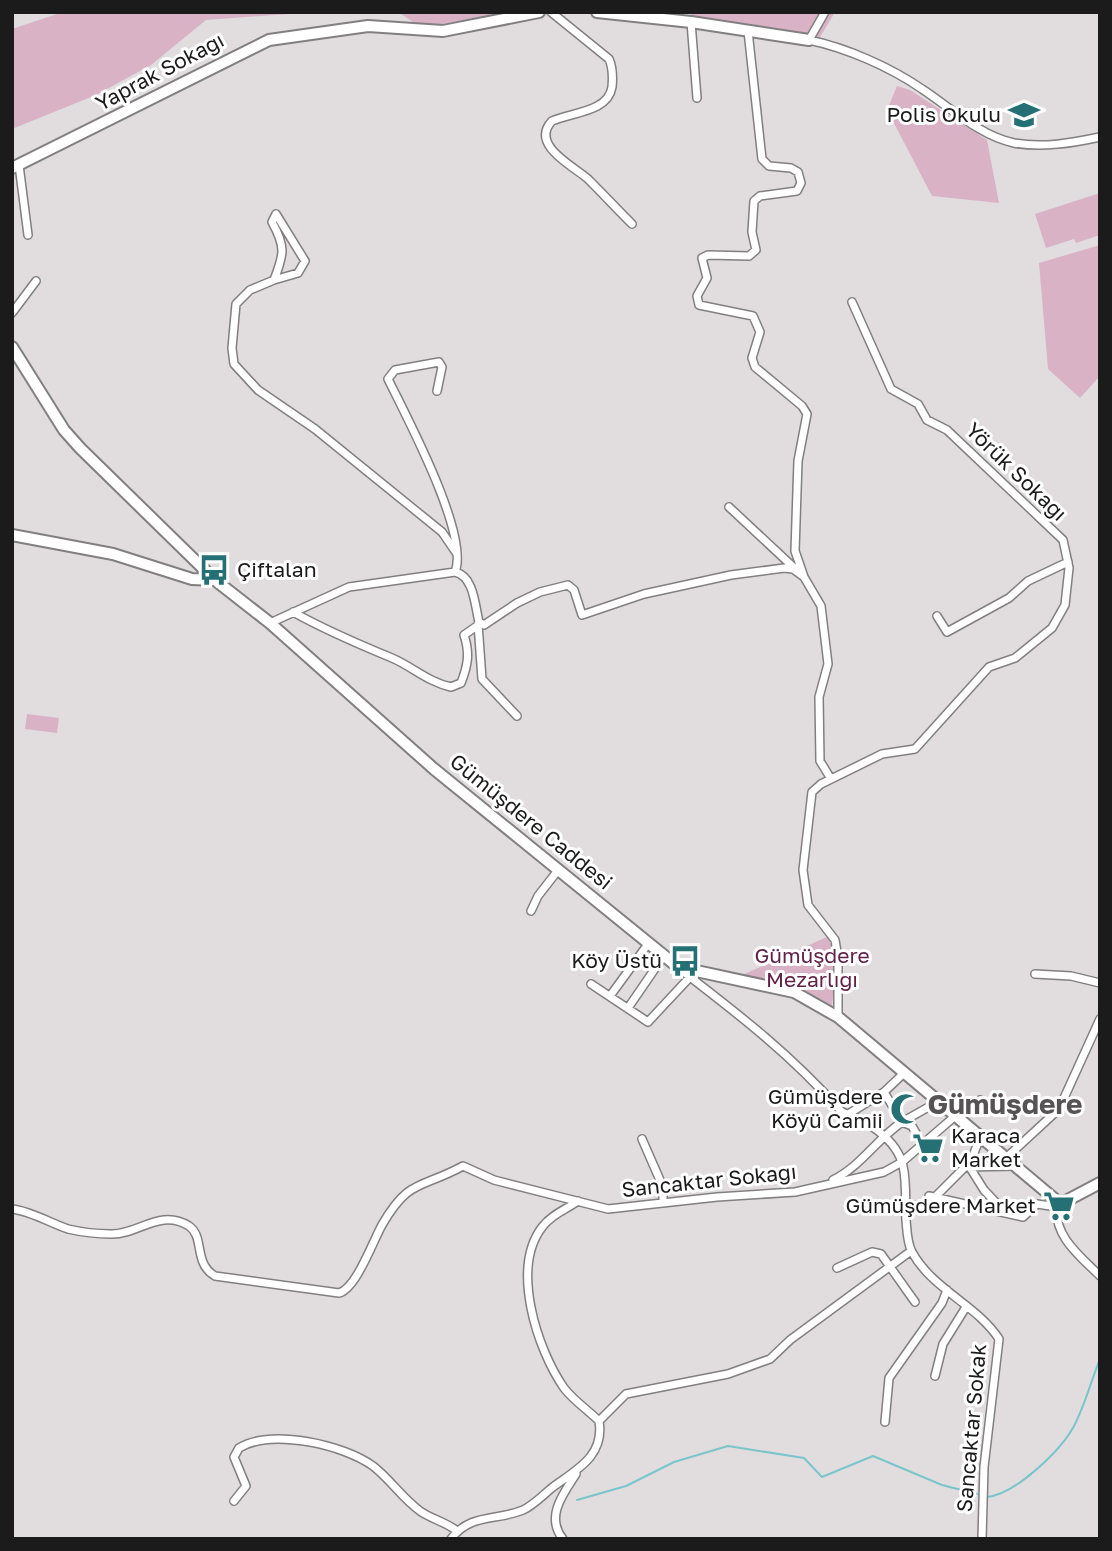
<svg xmlns="http://www.w3.org/2000/svg" width="1112" height="1551" viewBox="0 0 1112 1551" font-family="'Golos Text',sans-serif">
  <style>
    .green { fill: #d9b2c6 }
    .lines { fill: none; stroke-linecap: round; stroke-linejoin: round }
    .stream { stroke: #7ac5c9; stroke-width: 2 }
    .street-casing { stroke: #827f80; stroke-width: 10 }
    .secondary-casing { stroke: #827f80; stroke-width: 14 }
    .street { stroke: #fff; stroke-width: 7 }
    .secondary { stroke: #fff; stroke-width: 10 }
    .labels { text-anchor: middle; stroke-width: 6; stroke-linejoin: round; paint-order: stroke }
    .street-label { font-size: 21px; fill: #1c1b1b; stroke: #fff }
    .poi-label { font-size: 21px; fill: #1c1b1b; stroke: #fff; text-anchor: end }
    .park-label { font-size: 21px; fill: #622148; stroke: #fff }
    .district-label { font-size: 28px; font-weight: bold; fill: #565355; stroke: #fff }
  </style>
  <rect width="100%" height="100%" fill="#e1dddf"/>
  <path class="green" d="M63 12H316L206 20 151 65 96 95 12 129V29Z
    M398 12H504L422 28Z
    M689 12H835L816 44 692 16Z
    M897 86 910 90 987 140 999 203 932 196 887 110Z
    M1100 193V235L1076 243 1074 239 1046 248 1035 214Z
    M1100 245V376L1080 398 1048 369 1039 263Z
    M27 714 59 718 57 733 25 729Z
    M829 936 836 968 832 1006 795 986 742 975Z"/>
  <g class="lines">
    <path class="stream" d="M987 1497C1016 1494 1061 1450 1074 1426 1085 1405 1091 1381 1100 1359
      M577 1500 626 1486 674 1462 728 1446 804 1458 822 1477 873 1456 942 1485 977 1494"/>
    <defs>
      <path id="street" d="M551 12 609 59C613 68 613 77 612 87 608 112 573 112 552 121 529 145 575 167 588 179 603 194 617 209 632 224
        M825 12 809 40C847 48 890 67 922 89 951 108 980 136 1014 143 1043 148 1072 143 1100 137
        M691 22 697 98
        M748 31 762 159 769 166 791 168 798 172 801 183 797 191 760 196 754 201 752 232 756 250 749 256 708 255 702 258 707 278 697 296 699 305 753 316 760 332 752 358 755 367 802 406 807 414 798 461 795 551 804 577 821 606 828 664 819 697 820 761 831 779
        M19 165 28 235
        M274 280 298 273 305 261 276 214 272 222C286 247 284 254 274 280L250 290 236 304 232 348 234 364 258 390 315 429 442 532 457 554
        M12 313 36 281
        M455 572C474 576 475 606 479 622L484 625 517 603 540 592 568 585 574 590 582 615 644 594 731 575 784 568 793 569 804 577 729 507
        M293 612C325 630 358 644 392 658 413 667 428 682 451 687L461 683C468 665 470 653 464 635L477 626
        M937 616 947 632 1009 598 1028 581 1068 562
        M270 623 349 587 455 572C470 535 406 416 388 379L395 370 439 362 442 367 437 391
        M478 624 482 679 517 716
        M531 911 538 896 559 869
        M681 970C742 1017 790 1054 842 1112 865 1119 897 1139 903 1166 907 1183 905 1203 906 1220 907 1230 907 1243 912 1252 932 1289 977 1305 999 1339L984 1467 982 1539
        M1035 974 1071 976 1100 983
        M591 984 648 1022 690 977
        M610 996 648 944
        M628 1008 663 957
        M838 1017V958L835 940 808 905 803 870 812 792 821 784 882 754 915 749 989 667 1015 658 1052 628 1065 605 1069 568 1063 540 947 430 927 420 918 404 891 389 852 302
        M884 1092 902 1122 939 1101
        M850 1113 884 1092 904 1073
        M958 1119 980 1100
        M981 1135 969 1166 984 1190 1002 1209
        M642 1139 663 1187V1202
        M1007 1157 1059 1109 1100 1019
        M833 1180C861 1166 877 1139 902 1122L912 1126 922 1144
        M937 1195 965 1167 1015 1166
        M1057 1205C1053 1236 1080 1256 1100 1276
        M905 1206 929 1205V1196L1023 1217 1037 1204 1057 1207
        M12 1209C31 1211 50 1223 68 1229 81 1232 98 1234 111 1234 138 1235 160 1208 189 1226 205 1237 193 1263 215 1276L339 1293C356 1289 373 1241 382 1225 409 1178 421 1189 463 1166L494 1180 608 1209 717 1197 795 1192 884 1172 902 1162 954 1117
        M837 1268 872 1252 881 1254 915 1302
        M935 1376 943 1344 966 1307
        M599 1421 626 1394 728 1374 770 1359 790 1340 911 1251
        M885 1422 889 1378 942 1303 947 1290
        M234 1501 246 1486 234 1457 239 1448C272 1428 344 1445 373 1466 390 1479 402 1498 420 1511 431 1519 446 1522 457 1531
        M451 1539C470 1513 497 1521 523 1510 534 1505 544 1494 553 1487 576 1470 605 1456 599 1421 588 1410 574 1401 564 1388 537 1349 510 1267 543 1226 552 1214 567 1209 578 1201
        M563 1539C545 1517 563 1494 576 1474"/>
      <path id="secondary" d="M597 12 691 22 809 40
        M12 168 269 40 368 26 443 31 539 12
        M12 347 64 430 80 448 215 580 270 623 434 769 678 967 794 992 838 1017 1057 1201 1064 1202 1100 1183
        M12 535 113 554 192 579 215 580"/>
    </defs>
    <use href="#street" class="street-casing"/>
    <use href="#secondary" class="secondary-casing"/>
    <use href="#street" class="street"/>
    <use href="#secondary" class="secondary"/>
  </g>
  <defs>
    <symbol id="school-bare" viewBox="-9 -9 18 18"><path d="M0-5L7-2L0 1L-7-2ZM-4 1L0 2.5L4 1V4Q0 6-4 4Z" fill="#257074" stroke="#fff" stroke-width="2.5" paint-order="stroke"/></symbol>
    <symbol id="bus-bare" viewBox="-9 -9 18 18"><path d="M-5-6H5V4H4V6H2V4H-2V6H-4V4H-5ZM-3.5-4V0h7V-4ZM-3.5 1.2v1.5H-2V1.2ZM2 1.2v1.5H3.5V1.2Z" fill="#257074" stroke="#fff" stroke-width="2.5" paint-order="stroke"/></symbol>
    <symbol id="mosque-bare" viewBox="-9 -9 18 18"><path d="M3.5-4.9A6 6 0 1 0 3.5 4.9A5 5 0 1 1 3.5-4.9Z" fill="#257074" stroke="#fff" stroke-width="2.5" paint-order="stroke"/></symbol>
    <symbol id="supermarket-bare" viewBox="-9 -9 18 18"><path d="M-6-5.5h2.5l.6 2H6L4.5 2H-2.5L-4.4-4H-6ZM-1.5 3.2a1.3 1.3 0 1 0 .1 0ZM3 3.2a1.3 1.3 0 1 0 .1 0Z" fill="#257074" stroke="#fff" stroke-width="2.5" paint-order="stroke"/></symbol>
  </defs>
  <g fill-rule="evenodd">
    <use href="#school-bare" x="1002" y="93" width="44" height="44"/>
    <use href="#bus-bare" x="192" y="548" width="44" height="44"/>
    <use href="#bus-bare" x="663" y="939" width="44" height="44"/>
    <use href="#mosque-bare" x="884" y="1087" width="44" height="44"/>
    <use href="#supermarket-bare" x="906" y="1126" width="44" height="44"/>
    <use href="#supermarket-bare" x="1037" y="1184" width="44" height="44"/>
  </g>
  <g class="labels">
    <g class="street-label">
      <text transform="translate(160 72) rotate(-28)" y="7">Yaprak Sokağı</text>
      <text transform="translate(1016 472) rotate(44)" y="7">Yörük Sokağı</text>
      <text transform="translate(531 822) rotate(39)" y="7">Gümüşdere Caddesi</text>
      <text transform="translate(709 1181) rotate(-6)" y="7">Sancaktar Sokağı</text>
      <text transform="translate(972 1428) rotate(-85)" y="7">Sancaktar Sokak</text>
    </g>
    <g class="poi-label">
      <text x="1001" y="122">Polis Okulu</text>
      <text x="237" y="577" text-anchor="start">Çiftalan</text>
      <text x="662" y="968">Köy Üstü</text>
      <text x="883" y="1104">Gümüşdere<tspan x="883" dy="24">Köyü Camii</tspan></text>
      <text x="951" y="1143" text-anchor="start">Karaca<tspan x="951" dy="24">Market</tspan></text>
      <text x="1036" y="1213">Gümüşdere Market</text>
    </g>
    <g class="park-label">
      <text x="812" y="963">Gümüşdere<tspan x="812" dy="24">Mezarlığı</tspan></text>
    </g>
    <g class="district-label">
      <text x="1005" y="1114">Gümüşdere</text>
    </g>
  </g>
  <rect width="1112" height="1551" fill="none" stroke="#1c1b1b" stroke-width="28"/>
</svg>
